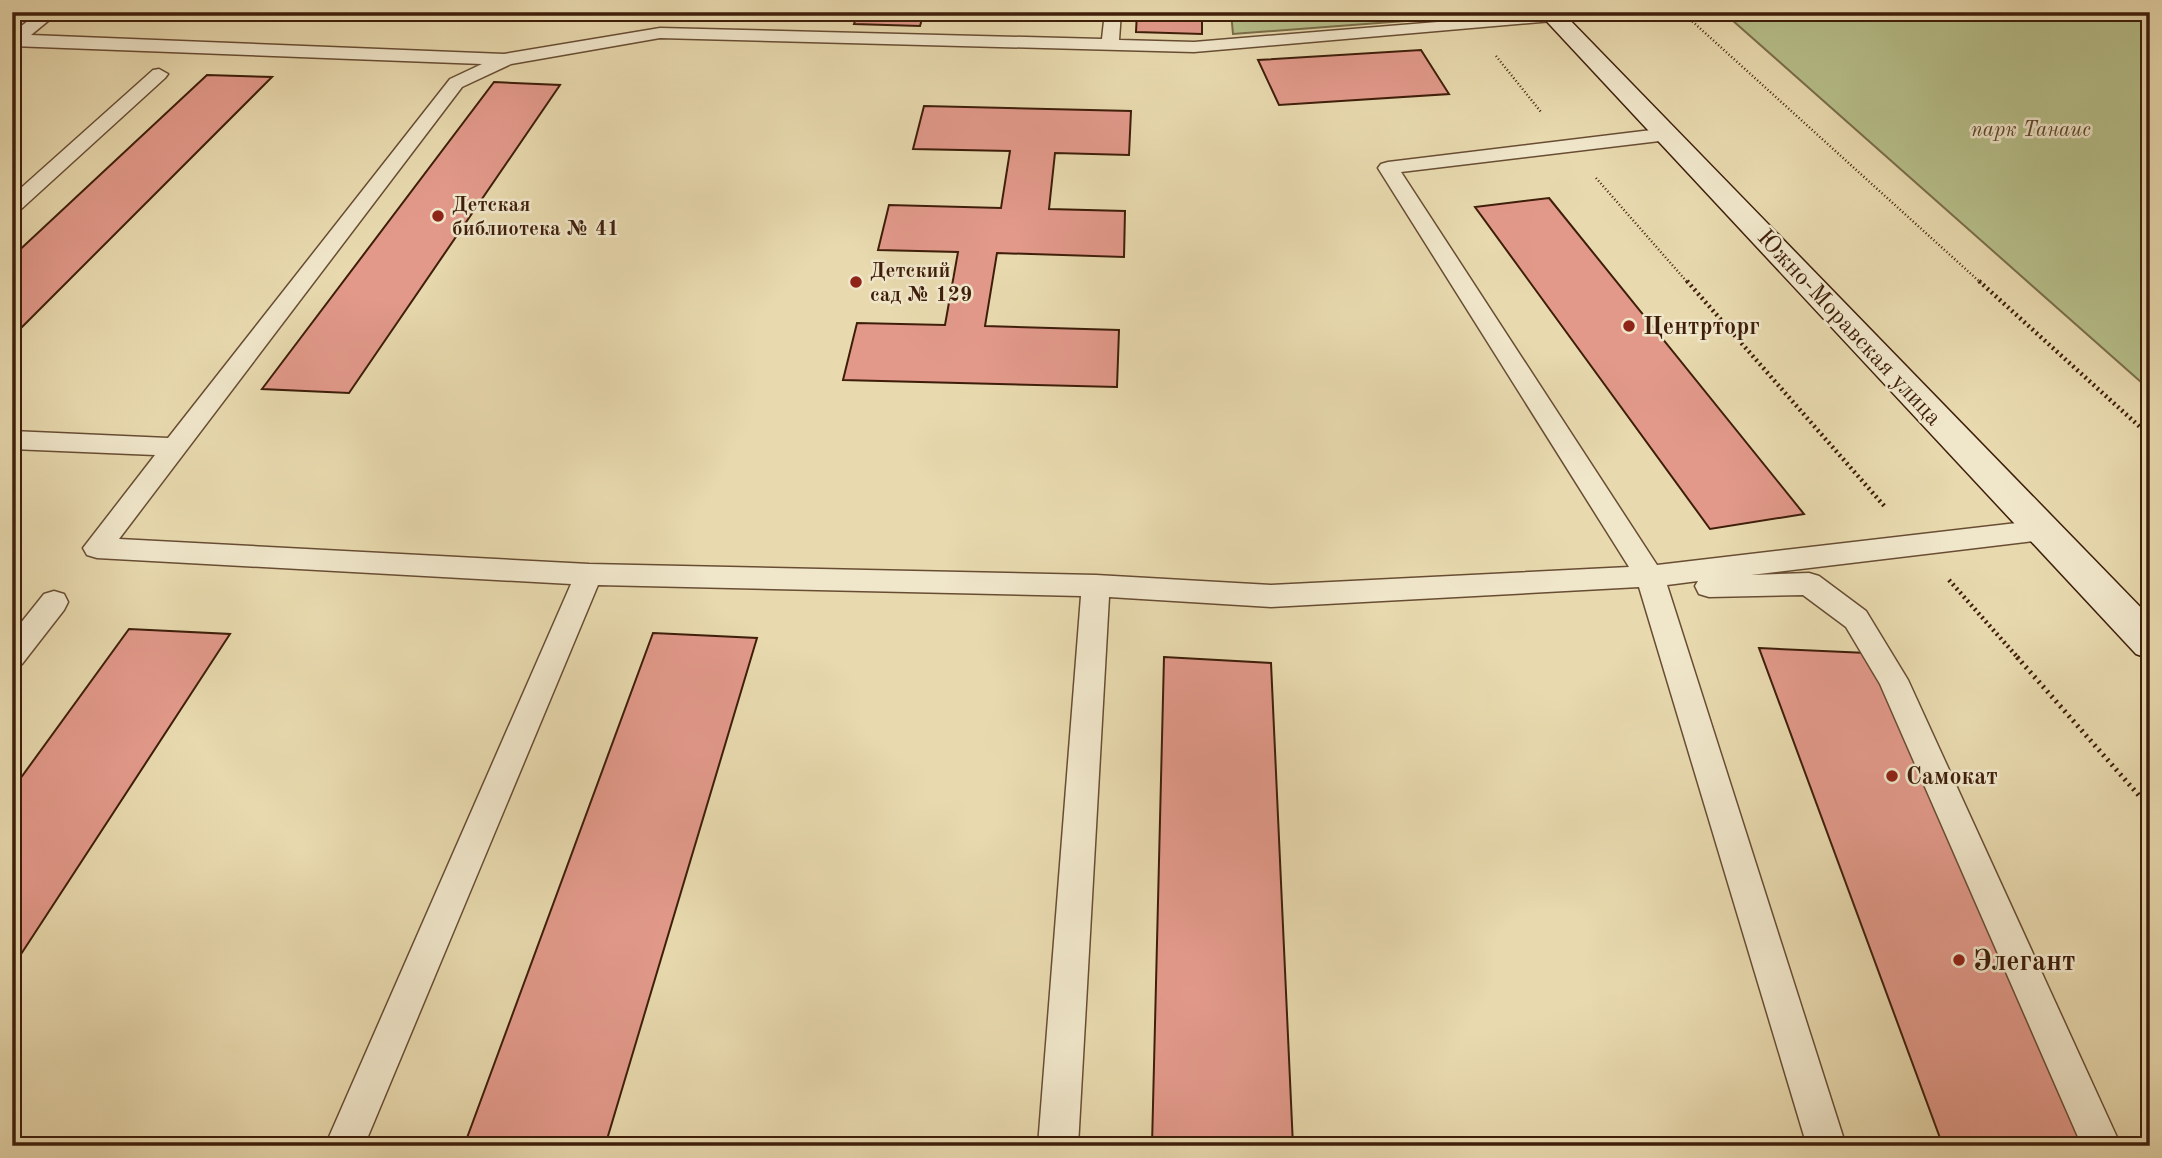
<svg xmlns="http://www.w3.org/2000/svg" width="2162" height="1158" viewBox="0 0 2162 1158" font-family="'Old Standard TT',serif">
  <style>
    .green { fill: #b6bf8a; stroke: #7a6e4a; stroke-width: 2 }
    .building { fill: #e2998a; stroke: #3e1e0a; stroke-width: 2 }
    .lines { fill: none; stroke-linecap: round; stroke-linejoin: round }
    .service-casing { stroke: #684d33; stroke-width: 3 }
    .secondary-casing { stroke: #3e1e0a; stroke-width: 3 }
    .path-far2 { stroke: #3e1e0a; stroke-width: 2.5; stroke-dasharray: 1 2.5; stroke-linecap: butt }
    .path-far1 { stroke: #3e1e0a; stroke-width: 4.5; stroke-dasharray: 2 3.5; stroke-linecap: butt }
    .path { stroke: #3e1e0a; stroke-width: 5; stroke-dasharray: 2 4.5; stroke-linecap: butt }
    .service { fill: #f0e6ca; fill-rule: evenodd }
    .secondary { fill: #f0e6ca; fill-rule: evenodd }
    .poi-dot { fill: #8f2418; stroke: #f0e6ca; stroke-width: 2.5 }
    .labels { text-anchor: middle; stroke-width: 5; stroke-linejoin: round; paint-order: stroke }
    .far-park-label { font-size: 21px; font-style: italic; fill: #5c462a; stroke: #f0e6ca }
    .far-poi-label { font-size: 21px; font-weight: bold; fill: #3e1e0a; stroke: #f0e6ca; text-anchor: start }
    .poi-label { font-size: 24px; font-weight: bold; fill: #3e1e0a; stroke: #f0e6ca; text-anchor: start }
    .street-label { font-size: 24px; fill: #3e1e0a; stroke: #f0e6ca }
    .near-poi-label { font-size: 28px; font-weight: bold; fill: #3e1e0a; stroke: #f0e6ca; text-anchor: start }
  </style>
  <rect width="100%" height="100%" fill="#e8d9ae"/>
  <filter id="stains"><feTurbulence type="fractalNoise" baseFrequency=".00286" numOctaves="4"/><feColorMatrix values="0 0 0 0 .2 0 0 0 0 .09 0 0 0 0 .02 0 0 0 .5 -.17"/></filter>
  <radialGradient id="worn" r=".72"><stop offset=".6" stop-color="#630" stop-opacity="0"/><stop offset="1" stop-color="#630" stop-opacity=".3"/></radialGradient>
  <path class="green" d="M1231 12H1440L1431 19 1233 34Z
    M1723 12H2150V390Z"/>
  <path class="building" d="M293 12H724L720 19Z
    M858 12H924L920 26 854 24Z
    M1137 12H1202V34L1136 32Z
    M1421 50 1449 94 1279 105 1258 60Z
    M207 75 272 77 12 337V257Z
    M494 82 560 85 349 393 262 389Z
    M924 106 1131 111 1129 155 1055 153 1049 209 1125 211 1124 257 997 253 985 326 1119 330 1117 387 843 380 857 323 945 325 958 252 878 250 889 205 1001 208 1010 151 913 149Z
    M1549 198 1804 514 1710 529 1475 207Z
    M129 629 230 634 12 968V790Z
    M653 633 757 638 605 1146H464Z
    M1759 648 1867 653 2084 1146H1943Z
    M1164 657 1271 663 1293 1146H1152Z"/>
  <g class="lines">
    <defs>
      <path id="service" d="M40 12H59L31 35 504 54 660 28 1102 39 1105 12H1121L1119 40 1194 42 1559 12 1561 16 1553 21 1194 52 660 38 511 64 462 87 119 539 589 564 1096 575 1271 585 1629 567 1378 168 1381 164 1388 162 1668 128 1675 130 1678 134 1675 138 1668 140 1401 172 1657 565 2042 520 2052 523 2056 530 2052 537 2042 540 1751 575 1809 573 1819 576 1866 611 1908 680 2121 1146H2082L1880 684 1846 627 1803 595 1709 597 1699 594 1695 586 1698 581 1667 585 1846 1146H1807L1639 587 1271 607 1109 597 1078 1146H1038L1081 596 598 585 364 1146H325L571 584 97 558 87 555 83 548 155 455 12 449V431L168 438 450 79 482 64 12 46V33Z
        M159 69 168 74 165 78 19 211 12 213V196L153 70Z
        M54 591 64 594 68 602 64 610 22 664 12 668V634L44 594Z"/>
      <path id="secondary" d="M1538 12H1562L2150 617V659L2136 654Z"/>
    </defs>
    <use href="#service" class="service-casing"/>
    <use href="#secondary" class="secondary-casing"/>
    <path class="path-far2" d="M1682 12 1981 283
      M1496 56 1541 112
      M1596 178 1688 283"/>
    <path class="path-far1" d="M1687 281 1886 508
      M1979 281 2150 436
      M1949 580 2019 659"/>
    <path class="path" d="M2017 657 2150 808"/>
    <use href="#service" class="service"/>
    <use href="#secondary" class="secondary"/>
  </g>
  <g class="poi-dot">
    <circle cx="438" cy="216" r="7"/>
    <circle cx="856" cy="282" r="7"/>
    <circle cx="1629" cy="326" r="7"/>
    <circle cx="1892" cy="776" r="7"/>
    <circle cx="1959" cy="960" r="7"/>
  </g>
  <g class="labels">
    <g class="far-park-label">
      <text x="2031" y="136">парк Танаис</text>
    </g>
    <g class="far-poi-label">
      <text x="452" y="211">Детская<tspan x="452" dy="24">библиотека № 41</tspan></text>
      <text x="870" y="277">Детский<tspan x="870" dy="24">сад № 129</tspan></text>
    </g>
    <g class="poi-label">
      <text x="1643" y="334">Центрторг</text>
      <text x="1906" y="784">Самокат</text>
    </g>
    <g class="street-label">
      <text transform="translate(1850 327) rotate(47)" y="8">Южно-Моравская улица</text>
    </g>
    <g class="near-poi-label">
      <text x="1973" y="970">Элегант</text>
    </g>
  </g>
  <rect width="2162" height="1158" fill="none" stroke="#e8d9ae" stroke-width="42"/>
  <rect x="14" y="14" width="2134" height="1130" fill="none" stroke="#3e1e0a" stroke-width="3.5"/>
  <rect x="21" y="21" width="2120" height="1116" fill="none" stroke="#3e1e0a" stroke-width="2"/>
  <rect width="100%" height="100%" filter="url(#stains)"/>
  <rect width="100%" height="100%" fill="url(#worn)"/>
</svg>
